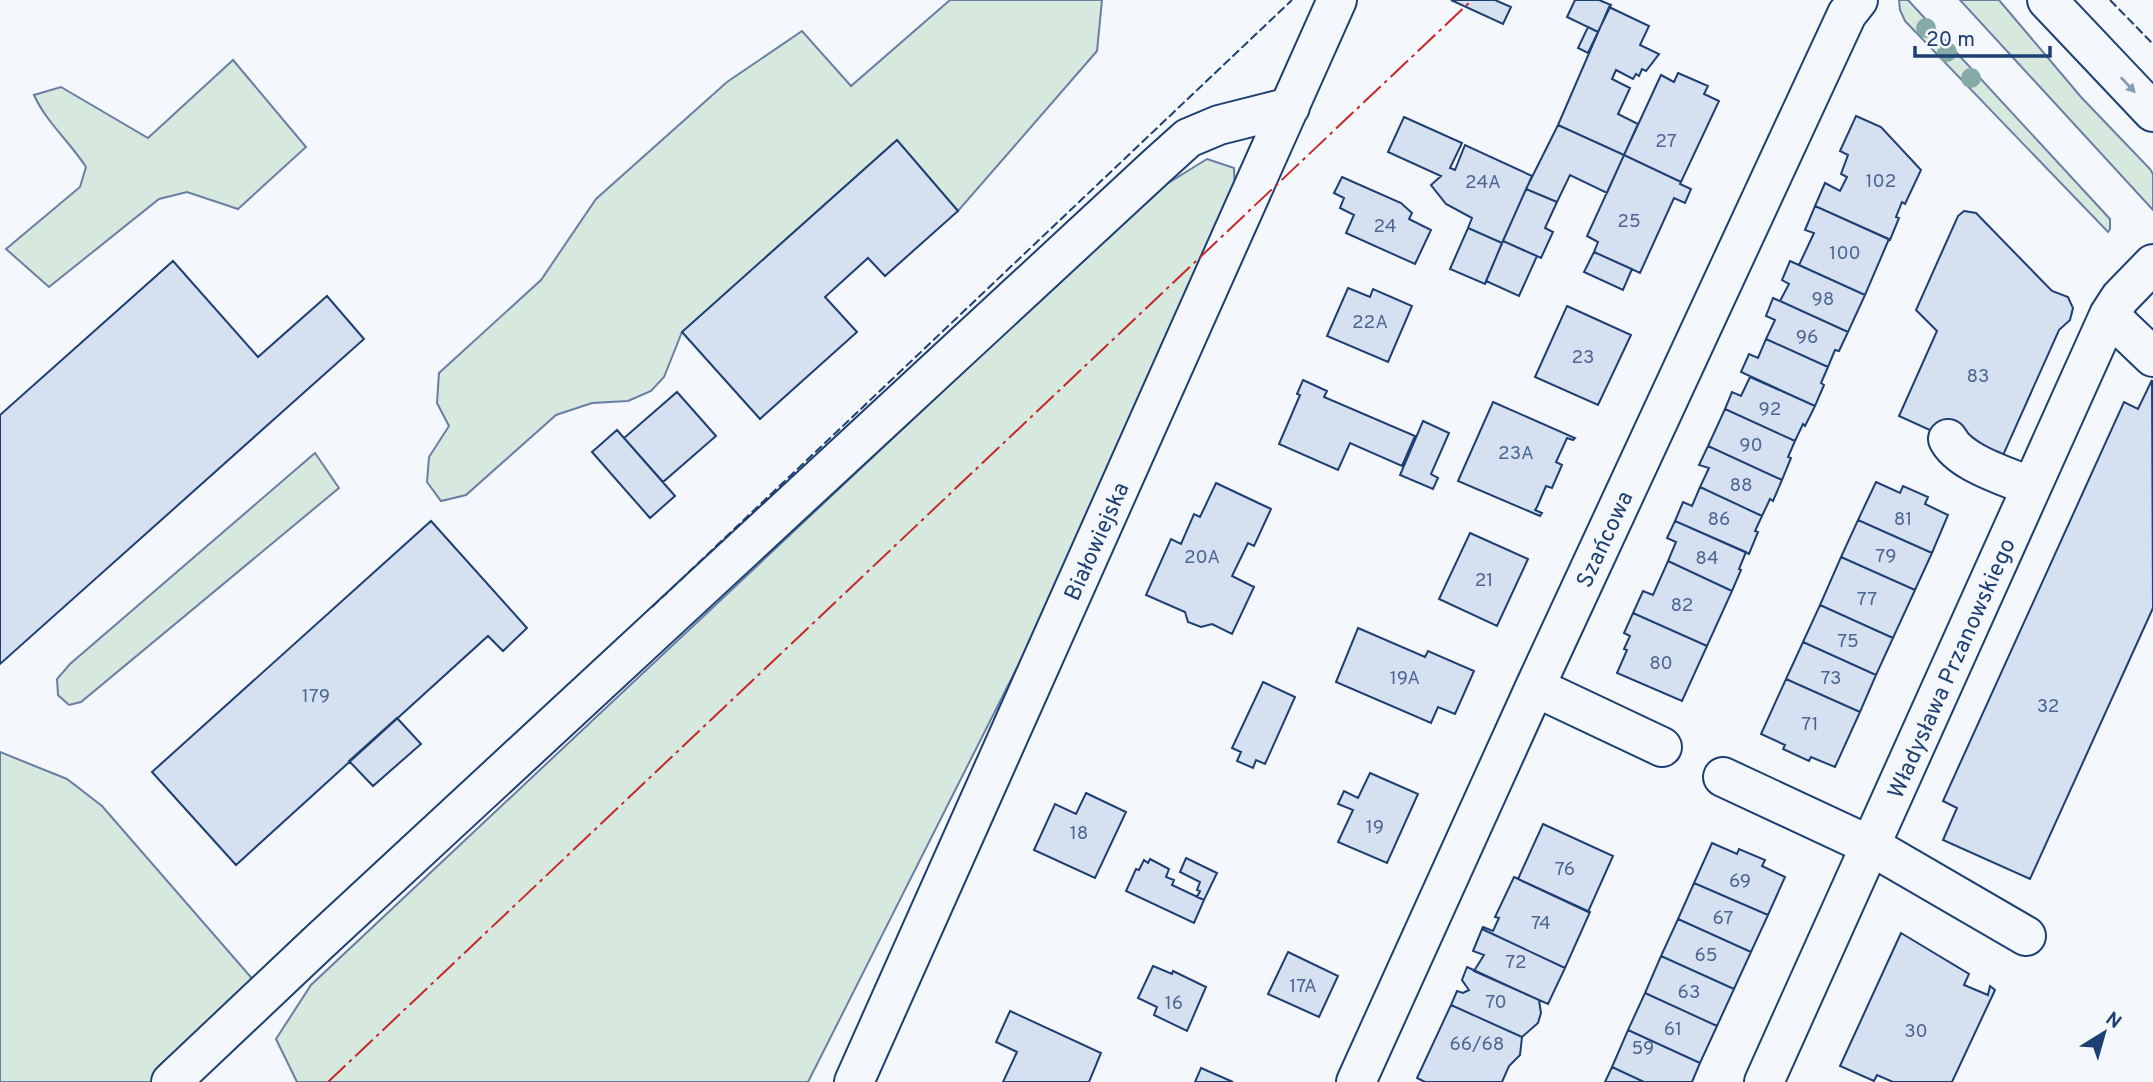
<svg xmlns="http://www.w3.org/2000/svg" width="2153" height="1082" viewBox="0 0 2153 1082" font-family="Overpass,sans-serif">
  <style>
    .green { fill: #d7e8df; stroke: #687fa3; stroke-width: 2 }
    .building { fill: #d5e0f0; stroke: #1d3f73; stroke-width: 2 }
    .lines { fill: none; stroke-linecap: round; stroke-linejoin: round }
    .minor-casing { stroke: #1d3f73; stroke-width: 42 }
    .major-casing { stroke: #1d3f73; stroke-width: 42 }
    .minor { stroke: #f4f7fb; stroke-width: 38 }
    .major { stroke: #f4f7fb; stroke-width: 38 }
    .fence { stroke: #1d3f73; stroke-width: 2; stroke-dasharray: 9 3.5; stroke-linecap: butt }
    .power { stroke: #c62828; stroke-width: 2; stroke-dasharray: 24 5 3.5 5; stroke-linecap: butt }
    .tree { fill: #86aba6 }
    .oneway { fill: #889bb7 }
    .labels { text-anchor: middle; stroke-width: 5; stroke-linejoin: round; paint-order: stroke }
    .number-label { font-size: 19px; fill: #4b6792 }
    .street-label { font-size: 23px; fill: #1d3f73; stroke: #f4f7fb }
  </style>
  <rect width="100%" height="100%" fill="#f4f7fb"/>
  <path class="green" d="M950 0H1102L1097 51 958 211 896 141 682 332 664 377 651 391 628 401 592 403 556 415 466 495 441 501 427 482 429 457 449 426 437 403 439 373 541 280 596 199 727 82 802 31 851 86Z
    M1899 0H1908L2110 219V229L2108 232 1905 21 1900 10Z
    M1960 0H1999L2081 97 2150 169 2153 174V210Z
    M233 60 306 147 238 209 187 192 159 199 49 287 6 249 80 187 86 167C70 142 46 122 34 95L61 87 148 138Z
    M1207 159 1234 168 1235 193 1035 632 808 1082H297L276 1039 311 985 1157 190Z
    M315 453 339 488 81 702 69 705 58 695 57 679 70 664Z
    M0 752 67 779 102 806 256 983 152 1082H0Z"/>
  <path class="building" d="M1451 0H1495L1511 7 1503 24Z
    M1575 0H1599L1611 5 1598 32 1567 17Z
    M1609 7 1649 26 1640 45 1659 54 1646 71 1642 69 1639 76 1636 74 1633 79 1616 70 1612 79 1630 88 1618 114 1638 124 1624 155 1558 125Z
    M1588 27 1598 32 1588 53 1578 48Z
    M1678 73 1708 86 1704 94 1719 101 1681 182 1624 155 1661 75 1674 82Z
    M1856 116 1881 127 1921 170 1905 204 1902 202 1896 217 1899 218 1890 240 1815 206 1825 183 1840 191 1847 177 1841 174 1848 155 1840 151Z
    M1404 117 1462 143 1450 168 1455 170 1465 145 1532 176 1502 243 1468 228 1472 218 1446 204 1431 185 1441 176 1388 152Z
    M1558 125 1624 155 1607 193 1570 175 1557 202 1526 189Z
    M897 140 958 211 885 276 868 258 825 297 857 332 760 419 682 332Z
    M1624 155 1681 182 1680 184 1691 189 1685 203 1674 198 1640 273 1594 252 1598 242 1587 236Z
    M1342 177 1401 203 1412 213 1409 219 1431 230 1415 264 1346 233 1354 215 1340 208 1344 198 1334 193Z
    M1526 189 1557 202 1545 228 1553 232 1541 258 1503 241Z
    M1815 206 1889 239 1865 295 1799 265 1814 233 1805 230Z
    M1964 211 1976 213 2052 291 2068 297 2073 308 2070 320 2059 330 2000 462 1899 416 1937 331 1916 310 1958 216Z
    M1468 228 1502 243 1485 284 1450 269Z
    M1503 241 1537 256 1519 296 1486 281Z
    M1594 252 1632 269 1623 290 1584 272Z
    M173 261 258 357 327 296 364 339 0 664V415Z
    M1790 261 1865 295 1848 332 1780 301 1789 284 1782 280Z
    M1348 288 1370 297 1373 289 1412 306 1388 362 1327 336Z
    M1773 298 1848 332 1839 351 1835 350 1828 367 1766 339 1775 320 1766 316Z
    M1567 306 1631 335 1598 405 1535 377Z
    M1766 339 1828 367 1821 383 1824 385 1815 406 1741 372 1749 354 1758 358Z
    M1750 377 1815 406 1805 426 1803 424 1795 441 1725 409 1732 392 1741 396Z
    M1303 380 1327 391 1324 397 1415 436 1402 466 1350 443 1338 470 1279 444 1300 395 1297 394Z
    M2152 380 2153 608 2030 879 1943 840 1957 808 1943 801 2124 402 2138 409Z
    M677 392 716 436 663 482 624 438Z
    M1493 402 1575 438 1573 440 1567 438 1556 462 1562 465 1552 488 1546 486 1537 507 1535 510 1542 513 1540 516 1458 481Z
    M1725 409 1795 441 1788 457 1791 458 1782 480 1708 446Z
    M1423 421 1449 433 1431 474 1438 478 1433 489 1400 475Z
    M617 430 675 496 650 518 592 452Z
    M1708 446 1782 480 1773 501 1770 499 1762 516 1700 487 1709 468 1699 465Z
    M1876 482 1900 493 1903 486 1928 497 1925 504 1948 515 1932 553 1858 520Z
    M1216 483 1271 509 1254 546 1248 543 1232 576 1254 587 1232 634 1212 624 1201 627 1188 622 1185 612 1146 595 1171 539 1181 544 1194 514 1200 517Z
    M1700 487 1762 516 1755 531 1758 532 1749 554 1675 521 1683 502 1692 506Z
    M1858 520 1932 553 1915 590 1841 557Z
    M431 521 527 628 503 651 488 636 236 865 152 772Z
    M1675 521 1746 552 1739 569 1741 570 1732 591 1668 561 1676 542 1667 538Z
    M1470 533 1528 559 1497 626 1439 599Z
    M1841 557 1915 590 1893 638 1820 605Z
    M1668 561 1732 591 1707 646 1633 613 1643 591 1653 595Z
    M1820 605 1893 638 1876 675 1803 642Z
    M1633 613 1707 646 1682 701 1617 673 1627 650 1624 649 1630 636 1624 633Z
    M1358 628 1425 657 1428 651 1474 671 1455 714 1438 707 1431 723 1336 682Z
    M1803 642 1876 675 1860 712 1786 679Z
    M1786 679 1860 712 1835 767 1811 757 1809 761 1783 749 1785 745 1761 734Z
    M1263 682 1295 697 1265 764 1256 760 1253 768 1237 761 1241 752 1232 748Z
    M397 718 421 744 373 786 349 761Z
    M1370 773 1418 794 1387 863 1338 842 1353 810 1338 804 1344 791 1358 798Z
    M1086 793 1126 812 1095 878 1034 850 1055 804 1076 814Z
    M1543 824 1613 856 1588 912 1518 879Z
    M1712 843 1737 854 1739 849 1765 860 1762 866 1785 877 1768 915 1694 883Z
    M1186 858 1217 873 1204 900 1197 897 1200 891 1197 890 1200 882 1180 872Z
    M1150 859 1169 869 1166 877 1174 880 1172 885 1204 900 1194 923 1126 891 1136 869 1139 870 1144 860 1148 863Z
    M1514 877 1590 912 1565 968 1482 929 1483 927 1493 931 1499 918 1495 917Z
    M1694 883 1768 915 1751 952 1678 919Z
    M1678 919 1751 952 1734 989 1661 956Z
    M1482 929 1565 968 1548 1004 1474 971 1484 955 1473 951Z
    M1901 933 1969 974 1964 985 1988 995 1990 986 1995 990 1952 1082H1893L1877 1075 1874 1081 1840 1066Z
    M1288 952 1338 976 1319 1017 1268 994Z
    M1661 956 1734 989 1717 1026 1645 993Z
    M1153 966 1172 974 1173 971 1206 987 1187 1031 1154 1015 1157 1007 1138 998Z
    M1467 967 1539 1000 1541 1013 1538 1023 1522 1037 1451 1005 1457 991 1463 993 1469 990 1462 980Z
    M1645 993 1717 1026 1700 1063 1628 1030Z
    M1451 1005 1522 1037 1520 1055 1509 1066 1502 1082H1425L1417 1078Z
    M1010 1011 1101 1053 1089 1082H1003L1017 1052 996 1042Z
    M1628 1030 1700 1063 1692 1082H1644L1612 1067Z
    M1612 1067 1644 1082H1605Z
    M1201 1068 1233 1082H1195Z"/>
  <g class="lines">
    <defs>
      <path id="minor" d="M2109 315 2153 357
        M1948 439C1960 463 2007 476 2031 487
        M1535 687 1662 747
        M1723 777 1871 846 2026 936
        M171 1082 317 944 1157 166 1188 138 1219 125 1290 107
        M854 1082 1337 0
        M1356 1082 1535 687 1847 14 1858 0
        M1764 1082 2109 315 2120 298 2153 264"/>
      <path id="major" d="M2047 0 2153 112"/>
    </defs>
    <use href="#minor" class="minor-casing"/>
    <use href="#major" class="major-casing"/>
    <use href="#minor" class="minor"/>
    <use href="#major" class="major"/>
    <path class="fence" d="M2110 0 2153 44
      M652 607 1292 0"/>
    <path class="power" d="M328 1082 1472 0"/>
  </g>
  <g class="tree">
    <circle cx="1926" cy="28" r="10"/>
    <circle cx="1947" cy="52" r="10"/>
    <circle cx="1971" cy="78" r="10"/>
  </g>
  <defs><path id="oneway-solid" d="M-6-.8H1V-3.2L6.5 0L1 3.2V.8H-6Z" transform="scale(1.75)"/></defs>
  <use class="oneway" href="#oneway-solid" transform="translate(2128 85) rotate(47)"/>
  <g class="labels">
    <g class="number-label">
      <text x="1666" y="147">27</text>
      <text x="1881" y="187">102</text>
      <text x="1483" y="188">24A</text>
      <text x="1629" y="227">25</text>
      <text x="1385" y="232">24</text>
      <text x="1845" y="259">100</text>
      <text x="1823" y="305">98</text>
      <text x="1370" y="328">22A</text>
      <text x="1807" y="343">96</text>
      <text x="1583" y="363">23</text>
      <text x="1978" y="382">83</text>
      <text x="1770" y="415">92</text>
      <text x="1751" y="451">90</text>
      <text x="1516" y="459">23A</text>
      <text x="1741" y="491">88</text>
      <text x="1719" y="525">86</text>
      <text x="1903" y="525">81</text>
      <text x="1886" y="562">79</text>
      <text x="1202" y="563">20A</text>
      <text x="1707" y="564">84</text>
      <text x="1484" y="586">21</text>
      <text x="1867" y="605">77</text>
      <text x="1682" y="611">82</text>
      <text x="1848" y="647">75</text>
      <text x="1661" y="669">80</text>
      <text x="1405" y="684">19A</text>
      <text x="1831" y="684">73</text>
      <text x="316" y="702">179</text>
      <text x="2048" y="712">32</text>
      <text x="1810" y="730">71</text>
      <text x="1375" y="833">19</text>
      <text x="1079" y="839">18</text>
      <text x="1565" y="875">76</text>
      <text x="1740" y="887">69</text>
      <text x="1723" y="924">67</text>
      <text x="1541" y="929">74</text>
      <text x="1706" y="961">65</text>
      <text x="1516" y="968">72</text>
      <text x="1303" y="992">17A</text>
      <text x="1689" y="998">63</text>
      <text x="1496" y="1008">70</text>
      <text x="1174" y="1009">16</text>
      <text x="1673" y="1035">61</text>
      <text x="1916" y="1037">30</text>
      <text x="1477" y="1050">66/68</text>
      <text x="1643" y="1054">59</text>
    </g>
    <g class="street-label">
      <text transform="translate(1604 539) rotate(-65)" y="8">Szańcowa</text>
      <text transform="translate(1096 541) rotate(-66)" y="8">Białowiejska</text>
      <text transform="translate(1951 668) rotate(-66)" y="8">Władysława Przanowskiego</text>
    </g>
  </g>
  <g transform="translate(2104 1033) rotate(37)" stroke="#f4f7fb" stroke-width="5" paint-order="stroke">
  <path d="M0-5L12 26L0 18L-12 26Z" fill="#1d3f73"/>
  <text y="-10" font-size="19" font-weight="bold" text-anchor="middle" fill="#1d3f73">N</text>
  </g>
  <path d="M1915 46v10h135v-10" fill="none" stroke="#1d3f73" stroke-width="3.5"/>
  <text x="1926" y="46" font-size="21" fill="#1d3f73" stroke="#f4f7fb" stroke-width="5" paint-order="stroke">20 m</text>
</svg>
